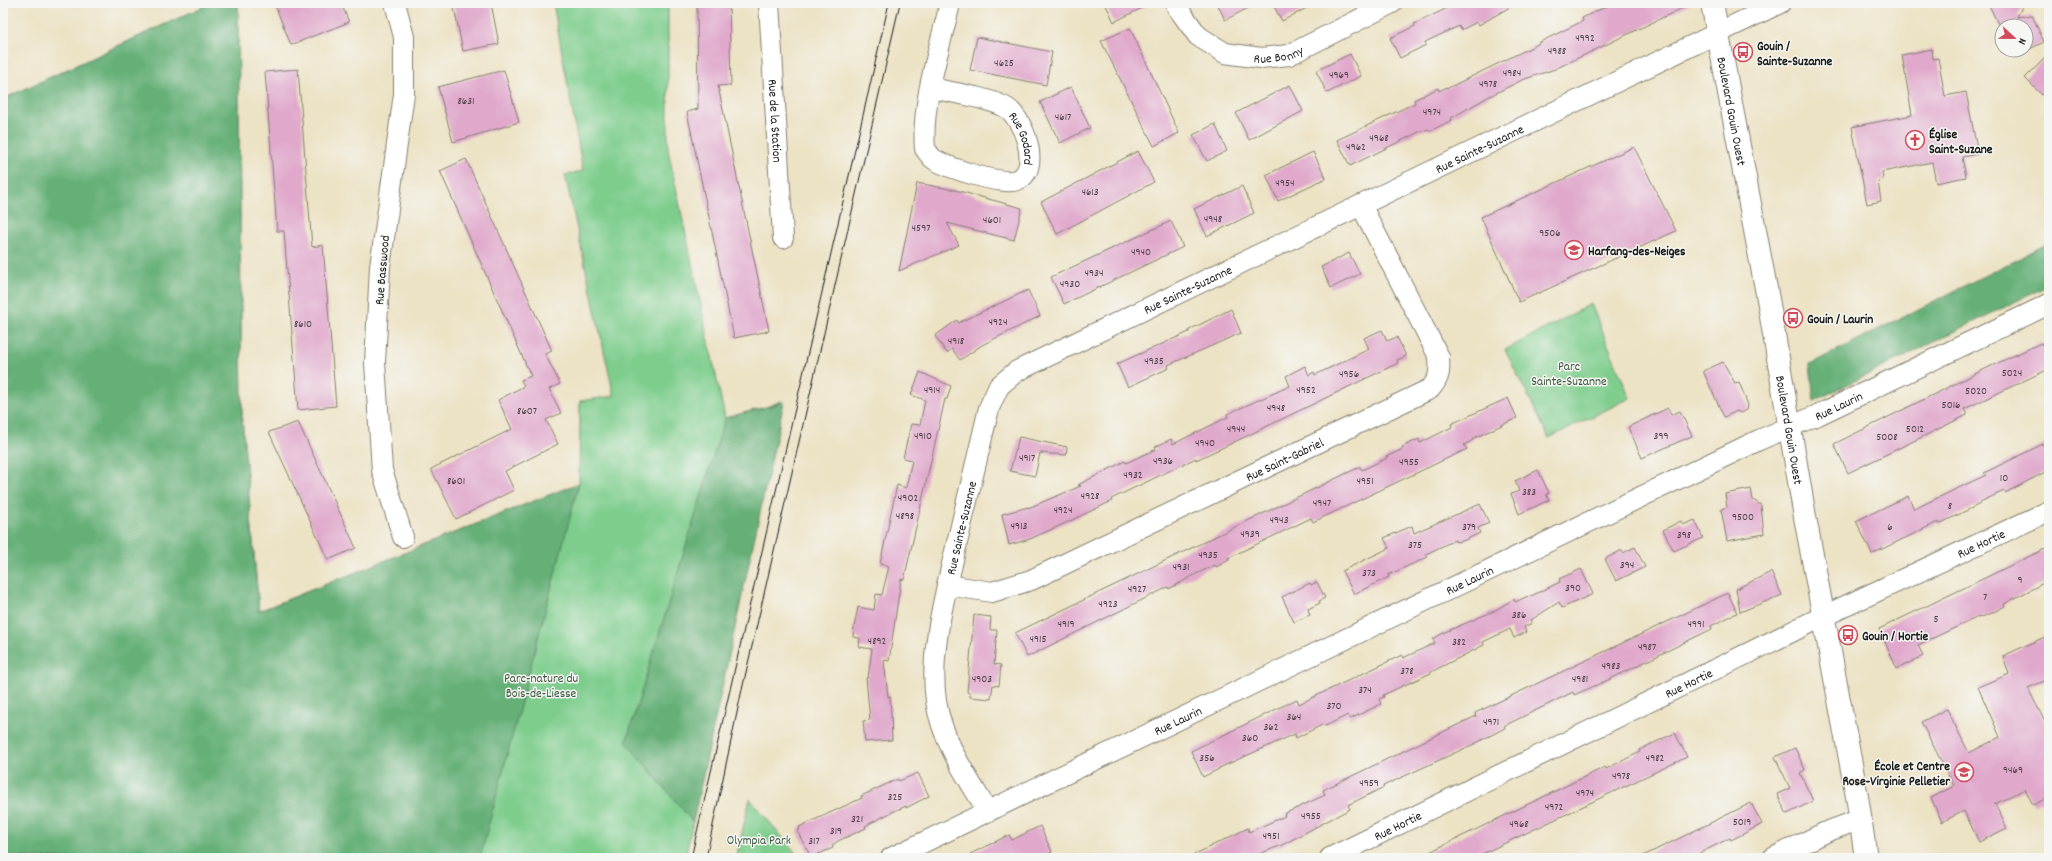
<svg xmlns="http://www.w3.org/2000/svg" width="2052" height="861" viewBox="0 0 2052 861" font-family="Dekko,sans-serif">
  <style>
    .green { fill: #7ecd8d; stroke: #4d7454 }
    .forest { fill: #66b078; stroke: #41664a }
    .building { fill: #e0a9cc }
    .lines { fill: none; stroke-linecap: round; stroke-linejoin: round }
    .minor-casing { stroke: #847f70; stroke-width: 22 }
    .secondary-casing { stroke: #847f70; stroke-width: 24 }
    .minor { stroke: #fff; stroke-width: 20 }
    .secondary { stroke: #fff; stroke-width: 22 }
    .tram { stroke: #1c1c1c; stroke-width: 1 }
    .labels { text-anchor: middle; stroke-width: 3; stroke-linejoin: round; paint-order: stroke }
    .number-label { font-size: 11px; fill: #4d3f48 }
    .poi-label { font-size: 13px; font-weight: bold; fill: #1c1c1c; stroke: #f6f6f2; text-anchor: start }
    .street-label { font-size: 13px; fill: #1c1c1c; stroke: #f6f6f2 }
    .park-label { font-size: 13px; fill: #3e5a44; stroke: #f6f6f2 }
  </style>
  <rect width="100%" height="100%" fill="#f6f6f2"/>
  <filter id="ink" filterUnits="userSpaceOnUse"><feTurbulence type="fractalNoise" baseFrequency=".025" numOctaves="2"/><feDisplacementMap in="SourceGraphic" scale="8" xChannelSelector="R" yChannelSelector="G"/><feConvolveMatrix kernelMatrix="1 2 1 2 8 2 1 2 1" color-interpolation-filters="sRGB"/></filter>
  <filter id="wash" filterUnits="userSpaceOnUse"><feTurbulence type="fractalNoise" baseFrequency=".012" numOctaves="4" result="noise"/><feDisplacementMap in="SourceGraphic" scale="16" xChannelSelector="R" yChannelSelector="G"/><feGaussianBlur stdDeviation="0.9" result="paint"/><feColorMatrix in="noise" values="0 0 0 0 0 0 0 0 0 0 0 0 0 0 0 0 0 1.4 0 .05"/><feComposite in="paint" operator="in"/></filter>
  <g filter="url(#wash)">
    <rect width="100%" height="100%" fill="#ece2c4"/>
    <path class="green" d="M211 3H238L242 418 259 611 579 483 580 401 614 396 565 175 583 171 553 3H668V150L725 418 764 408 781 401 779 426 689 818 693 822 685 858H3V99Z
      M1591 304 1630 398 1549 438 1505 350Z
      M750 799 800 858H736Z"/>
    <path class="forest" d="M211 3H238L242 418 259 611 579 483 480 858H3V99Z
      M2049 243V285L1814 401 1810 364Z
      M784 402 693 822 626 742 725 418Z"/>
    <g id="blocks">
      <path class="building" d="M274 3H341L349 22 291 45Z
        M453 3H491L499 44 463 51Z
        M697 3H729L731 85 718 86 769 331 734 338 687 112 698 109Z
        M1105 3H1152L1114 22Z
        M1217 3H1258L1225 20Z
        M1272 3H1316L1282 21Z
        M1458 3H1517L1479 25 1477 22 1461 30 1459 26 1425 42 1426 45 1400 58 1390 38 1415 26 1414 24Z
        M1614 3H1693L1555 69 1522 80 1488 97 1451 118 1452 120 1430 131 1429 129 1419 132 1350 166 1337 140 1415 103 1414 100 1438 88 1439 91 1447 87 1448 88 1538 44V43L1583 21 1582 18Z
        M1988 3H2024L2017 17 2032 15 2044 42 2015 56 2013 50H2026V26H1999Z
        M1130 28 1179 133 1154 146 1101 41Z
        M977 37 1052 52 1046 85 970 70Z
        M1932 49 1933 59 1938 58 1945 96 1966 92 1978 154 1962 157 1966 177 1936 183 1932 162 1882 172 1883 179 1878 181 1881 201 1867 204 1852 127 1912 115 1902 55Z
        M1350 54 1361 76 1327 93 1316 71Z
        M2049 54V102L2025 78Z
        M298 69 312 247 323 245 336 406 298 410 284 231H277L265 72Z
        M504 70 519 122 453 142 438 87Z
        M1290 85 1303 111 1249 140 1236 113Z
        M1071 87 1090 128 1060 143 1040 102Z
        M1215 124 1227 151 1207 161 1193 135Z
        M1634 147 1676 231 1519 302 1481 217Z
        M1138 151 1154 182 1057 234 1041 202Z
        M1313 152 1326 178 1278 201 1266 175Z
        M466 159 552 351 545 354 560 384 549 389 561 413 546 420 558 444 505 471 514 490 456 519 431 469 512 429 498 400 524 386 521 380 531 376 440 171Z
        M917 183 955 190 1022 208 1014 240 947 223 959 245 899 271Z
        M1242 186 1254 213 1207 236 1194 209Z
        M1171 221 1183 247 1064 304 1051 277Z
        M1349 253 1360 274 1331 288 1321 267Z
        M1028 290 1040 316 982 345 960 360 952 349 947 353 935 336 957 320 958 323Z
        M1231 309 1241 333 1168 365 1169 368 1128 387 1117 364 1189 332V330Z
        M1382 330 1387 341 1397 337 1406 356 1397 360 1398 363 1224 447 1196 460V458L1111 499 1112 501 1070 521 1030 539 1009 545 1002 514 1028 507V508L1081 486 1078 485 1125 461 1126 463 1156 449 1155 447 1171 439 1173 444 1228 417 1227 414 1290 386 1286 376 1305 366 1309 375 1314 372 1315 375 1369 349 1364 338Z
        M2049 341V369L1964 409 1967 415 1848 473 1834 444 1987 368 2041 343 2042 345Z
        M1723 362 1735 383 1739 382 1748 405 1747 410 1741 413 1737 411 1724 417 1703 371Z
        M920 372 951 386 947 399H945L904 580 901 579 889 661 884 660 888 697 890 696 891 713 892 740 865 742 863 721 870 720 866 678H868L872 649 859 647 860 638 853 637 854 627 858 607 874 610 876 594 882 595 889 566 880 564 897 485 906 488 912 460 903 458 911 424 920 425 925 400 911 395Z
        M1508 398 1517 418 1472 439 1473 440 1464 445 1467 449 1313 522 1311 518 1228 558 1229 560 1216 567 1215 565 1198 573 1169 589 1168 587 1027 657 1015 633 1343 475 1360 467 1362 470 1387 458 1386 457 1403 449 1402 447 1419 439 1420 443 1452 427 1451 424Z
        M1668 408 1671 415 1680 411 1692 436 1642 458 1628 427Z
        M298 422 356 548 328 560 269 432Z
        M1019 437 1067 447 1066 455 1040 453 1035 476 1010 471Z
        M2049 441V470L2005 493 2004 491 1980 502V504L1939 524 1938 522 1872 554 1856 521 1908 496 1914 509 1986 475 1984 473Z
        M1538 470 1549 493 1546 494 1549 500 1519 514 1511 494 1519 491 1515 481Z
        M1751 489 1753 500 1761 505 1764 534 1727 541 1721 509 1727 507 1725 494Z
        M1480 504 1489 523 1478 528 1480 533 1465 540 1456 542 1455 540 1426 554 1428 557 1388 575 1389 577 1354 594 1342 571 1389 548 1384 538 1412 526 1414 533Z
        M1695 520 1703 538 1674 551 1663 530 1681 521 1683 525Z
        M1635 547 1645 567 1616 581 1605 559 1622 550 1623 553Z
        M2049 547V580L2004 604 2005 606 1992 613 1979 618 1978 617 1918 645 1923 656 1897 669 1879 629Z
        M1581 569 1593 594 1562 608 1559 602 1531 620 1532 623 1524 627 1526 632 1514 638 1510 629 1483 642 1484 645 1431 672V673L1383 695 1384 697 1379 699 1381 704 1350 719 1348 715 1325 726 1324 724 1296 738 1295 734 1219 768V769L1203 777 1191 751 1297 699 1299 704 1402 655 1403 658 1435 643 1433 639 1445 632 1494 611 1514 599 1515 602 1528 596 1529 597 1560 582 1559 579Z
        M1771 572 1782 595 1740 612 1736 589Z
        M1317 582 1325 598 1319 601 1320 603 1308 609 1310 615 1294 622 1282 597 1310 583 1311 585Z
        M1728 593 1737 613 1711 626 1712 629 1608 680 1574 695 1573 692 1504 726 1505 728 1472 745 1383 786 1384 787 1348 805 1350 809 1282 845 1249 858H1187L1248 828 1249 832 1285 816 1284 814 1325 795 1323 790 1476 716 1475 713Z
        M974 615 991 617 990 630H997L994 664 1001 665 999 686 993 685 991 699 970 697V693L967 692Z
        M2049 635V679L2028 688 2049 730V797L2033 805 2025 789 1995 804 2007 828 1979 842 1964 811 1942 822 1931 798 1954 786 1921 722 1947 709 1969 753 2000 737 1978 687 2009 674 2003 656Z
        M1675 733 1687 757 1482 854 1484 858H1417L1605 767 1606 769 1640 752 1639 750Z
        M1795 748 1805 770 1800 773 1813 801 1787 814 1777 794 1790 788 1775 757Z
        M918 773 929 796 906 808V806L890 813 865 826 866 828 838 841 832 845 833 848 811 857 797 831 800 829 799 827 862 798 861 796 898 779 899 781Z
        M1751 803 1762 824 1745 833 1731 840 1730 838 1690 858H1639Z
        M1040 826 1052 852 1039 858H962L1009 835 1012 840Z"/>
    </g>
  </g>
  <g filter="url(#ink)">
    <use href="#blocks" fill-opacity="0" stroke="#847f70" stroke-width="1"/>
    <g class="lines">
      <defs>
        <g id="minor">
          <path d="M395 3 404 37V94L380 267 375 363 382 470 403 537"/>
          <path id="s1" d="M769 3 783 238"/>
          <path id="s2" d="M1176 3 1177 7 1198 36 1225 53 1261 58 1289 55 1392 3"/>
          <path id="s3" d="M931 88C954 93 985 97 1005 107 1023 116 1043 170 1017 180 1003 186 949 168 935 160 931 158 928 152 925 149 921 103 940 48 950 3"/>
          <path id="s4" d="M947 585 992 592 1031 580 1430 389C1440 378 1440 371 1439 357L1361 205"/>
          <path id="s5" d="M987 810C967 777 942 741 936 701 929 652 945 595 956 547 967 500 978 454 989 408L999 386 1017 371 1780 3"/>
          <path id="s6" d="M891 858 1759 440 1820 414 2049 304"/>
          <path id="s7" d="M1330 858 1824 616 2049 511"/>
          <path d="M1773 858 1826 832 1861 819"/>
        </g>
        <g id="secondary">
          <path id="s8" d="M1712 3 1768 299 1805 517 1858 802 1866 858"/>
        </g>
      </defs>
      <use href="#minor" class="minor-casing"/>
      <use href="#secondary" class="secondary-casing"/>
      <use href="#minor" class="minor"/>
      <use href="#secondary" class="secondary"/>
      <path class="tram" d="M691 858 889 3
        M706 858 741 694 900 3"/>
    </g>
  </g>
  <defs>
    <symbol id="bus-ring" viewBox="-11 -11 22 22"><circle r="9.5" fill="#f6f6f2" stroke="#d1495b" stroke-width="1.5"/><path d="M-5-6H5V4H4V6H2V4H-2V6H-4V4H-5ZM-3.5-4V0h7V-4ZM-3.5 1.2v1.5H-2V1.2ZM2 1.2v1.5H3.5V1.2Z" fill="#d1495b"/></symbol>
    <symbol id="church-ring" viewBox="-11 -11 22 22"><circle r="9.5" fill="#f6f6f2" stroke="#d1495b" stroke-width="1.5"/><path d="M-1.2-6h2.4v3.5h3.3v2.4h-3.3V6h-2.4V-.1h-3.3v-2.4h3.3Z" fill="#d1495b"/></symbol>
    <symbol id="school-ring" viewBox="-11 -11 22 22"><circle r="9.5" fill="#f6f6f2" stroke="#d1495b" stroke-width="1.5"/><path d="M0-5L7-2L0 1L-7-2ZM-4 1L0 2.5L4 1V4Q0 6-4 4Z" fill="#d1495b"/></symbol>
  </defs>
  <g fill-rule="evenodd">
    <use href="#bus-ring" x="1732" y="41" width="22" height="22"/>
    <use href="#church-ring" x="1904" y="129" width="22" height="22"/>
    <use href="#school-ring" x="1563" y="239" width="22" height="22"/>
    <use href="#bus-ring" x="1782" y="307" width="22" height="22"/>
    <use href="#bus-ring" x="1837" y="624" width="22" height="22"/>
    <use href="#school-ring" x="1953" y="761" width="22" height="22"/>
  </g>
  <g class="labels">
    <g class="number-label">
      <text x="1585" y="41">4992</text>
      <text x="1557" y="54">4988</text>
      <text x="1004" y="66">4625</text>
      <text x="1512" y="76">4984</text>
      <text x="1339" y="78">4969</text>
      <text x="1488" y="87">4978</text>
      <text x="466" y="104">8631</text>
      <text x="1432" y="115">4974</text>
      <text x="1063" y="120">4617</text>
      <text x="1379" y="141">4968</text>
      <text x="1356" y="150">4962</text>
      <text x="1285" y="186">4954</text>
      <text x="1090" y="195">4613</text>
      <text x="1213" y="222">4948</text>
      <text x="992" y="223">4601</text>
      <text x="921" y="231">4597</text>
      <text x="1550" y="236">9506</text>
      <text x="1141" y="255">4940</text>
      <text x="1094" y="276">4934</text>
      <text x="1070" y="287">4930</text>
      <text x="998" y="325">4924</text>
      <text x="303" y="327">8610</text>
      <text x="956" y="344">4918</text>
      <text x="1154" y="364">4935</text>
      <text x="2012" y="376">5024</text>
      <text x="1349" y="377">4956</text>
      <text x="932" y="393">4914</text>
      <text x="1306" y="393">4952</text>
      <text x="1976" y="394">5020</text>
      <text x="1951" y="408">5016</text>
      <text x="1276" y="411">4948</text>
      <text x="527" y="414">8607</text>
      <text x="1236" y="432">4944</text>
      <text x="1915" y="432">5012</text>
      <text x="923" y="439">4910</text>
      <text x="1661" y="439">399</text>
      <text x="1887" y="440">5008</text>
      <text x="1205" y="446">4940</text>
      <text x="1027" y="461">4917</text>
      <text x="1163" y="464">4936</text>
      <text x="1409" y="465">4955</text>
      <text x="1133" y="478">4932</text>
      <text x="2004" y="481">10</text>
      <text x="456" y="484">8601</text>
      <text x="1365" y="484">4951</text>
      <text x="1529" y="495">383</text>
      <text x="1090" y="499">4928</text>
      <text x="908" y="501">4902</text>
      <text x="1322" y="506">4947</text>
      <text x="1950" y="509">8</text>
      <text x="1063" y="513">4924</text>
      <text x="905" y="519">4898</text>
      <text x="1743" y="520">9500</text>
      <text x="1279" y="523">4943</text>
      <text x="1019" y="529">4913</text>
      <text x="1469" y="530">379</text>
      <text x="1890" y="530">6</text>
      <text x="1250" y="537">4939</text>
      <text x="1684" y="538">398</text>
      <text x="1415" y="548">375</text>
      <text x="1208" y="558">4935</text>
      <text x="1627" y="568">394</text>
      <text x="1181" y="570">4931</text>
      <text x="1369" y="576">373</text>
      <text x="2020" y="583">9</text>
      <text x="1573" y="591">390</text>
      <text x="1137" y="592">4927</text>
      <text x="1985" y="600">7</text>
      <text x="1108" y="607">4923</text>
      <text x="1519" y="618">386</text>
      <text x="1936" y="622">5</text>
      <text x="1066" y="627">4919</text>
      <text x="1696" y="627">4991</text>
      <text x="1038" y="642">4915</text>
      <text x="877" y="644">4892</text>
      <text x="1459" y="645">382</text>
      <text x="1647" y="650">4987</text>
      <text x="1611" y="669">4983</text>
      <text x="1407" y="674">378</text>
      <text x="982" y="682">4903</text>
      <text x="1580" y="682">4981</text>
      <text x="1365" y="693">374</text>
      <text x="1334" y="709">370</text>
      <text x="1294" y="720">364</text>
      <text x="1491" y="725">4971</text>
      <text x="1271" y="730">362</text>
      <text x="1250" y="741">360</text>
      <text x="1207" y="761">356</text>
      <text x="1655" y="761">4982</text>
      <text x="2013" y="773">9469</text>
      <text x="1621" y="779">4978</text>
      <text x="1369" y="786">4959</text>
      <text x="1585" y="796">4974</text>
      <text x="895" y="800">325</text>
      <text x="1554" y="810">4972</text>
      <text x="1311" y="819">4955</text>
      <text x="857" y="822">321</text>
      <text x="1742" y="825">5019</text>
      <text x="1519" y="827">4968</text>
      <text x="836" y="834">319</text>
      <text x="1271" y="839">4951</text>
      <text x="814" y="844">317</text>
    </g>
    <g class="poi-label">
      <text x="1757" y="50">Gouin /<tspan x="1757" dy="15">Sainte-Suzanne</tspan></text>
      <text x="1929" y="138">Église<tspan x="1929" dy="15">Saint-Suzane</tspan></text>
      <text x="1588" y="255">Harfang-des-Neiges</text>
      <text x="1807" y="323">Gouin / Laurin</text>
      <text x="1862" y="640">Gouin / Hortie</text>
      <text x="1950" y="770" text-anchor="end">École et Centre<tspan x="1950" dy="15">Rose-Virginie Pelletier</tspan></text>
    </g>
    <g class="street-label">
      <text dy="5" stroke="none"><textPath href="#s2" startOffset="126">Rue Bonny</textPath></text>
      <text dy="5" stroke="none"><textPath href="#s8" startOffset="110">Boulevard Gouin Ouest</textPath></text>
      <text dy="5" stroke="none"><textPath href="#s1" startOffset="118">Rue de la Station</textPath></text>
      <text dy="5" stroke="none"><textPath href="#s3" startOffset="114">Rue Godard</textPath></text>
      <text dy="5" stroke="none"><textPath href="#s5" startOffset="981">Rue Sainte-Suzanne</textPath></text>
      <text transform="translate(381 270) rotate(-85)" y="5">Rue Basswood</text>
      <text dy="5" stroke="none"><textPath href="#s5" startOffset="657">Rue Sainte-Suzanne</textPath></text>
      <text dy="5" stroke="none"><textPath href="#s6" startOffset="1050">Rue Laurin</textPath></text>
      <text dy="5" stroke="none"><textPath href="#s8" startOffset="434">Boulevard Gouin Ouest</textPath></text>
      <text dy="5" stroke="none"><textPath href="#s4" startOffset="367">Rue Saint-Gabriel</textPath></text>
      <text dy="5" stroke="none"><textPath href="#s5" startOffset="297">Rue Sainte-Suzanne</textPath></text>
      <text dy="5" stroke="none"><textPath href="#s7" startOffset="723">Rue Hortie</textPath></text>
      <text dy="5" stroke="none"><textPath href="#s6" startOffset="642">Rue Laurin</textPath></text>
      <text dy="5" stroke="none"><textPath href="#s7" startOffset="399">Rue Hortie</textPath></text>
      <text dy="5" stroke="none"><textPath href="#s6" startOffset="318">Rue Laurin</textPath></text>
      <text dy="5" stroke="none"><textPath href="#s7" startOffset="75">Rue Hortie</textPath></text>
    </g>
    <g class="park-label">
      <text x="1569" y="370">Parc<tspan x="1569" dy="15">Sainte-Suzanne</tspan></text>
      <text x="541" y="682">Parc-nature du<tspan x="541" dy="15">Bois-de-Liesse</tspan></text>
      <text x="759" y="844">Olympia Park</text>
    </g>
  </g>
  <rect width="2052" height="861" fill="none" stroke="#f6f6f2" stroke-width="16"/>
  <g transform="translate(2014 38) rotate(112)"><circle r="19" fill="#f6f6f2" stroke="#9f9f9c"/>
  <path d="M0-3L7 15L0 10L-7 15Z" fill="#d1495b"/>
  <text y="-6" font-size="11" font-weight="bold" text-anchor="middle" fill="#1c1c1c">N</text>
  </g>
</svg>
